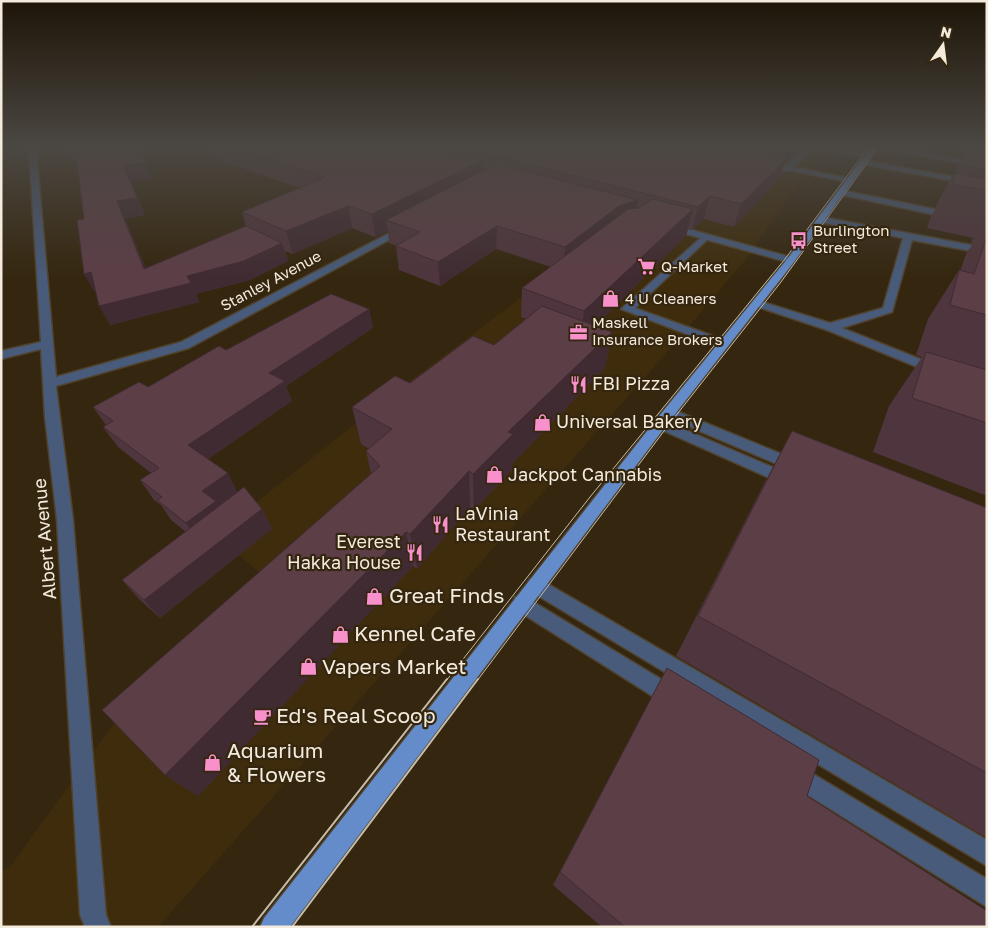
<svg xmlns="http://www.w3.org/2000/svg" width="988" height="928" viewBox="0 0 988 928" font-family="'Golos Text',sans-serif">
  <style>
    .built { fill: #3e2c0c }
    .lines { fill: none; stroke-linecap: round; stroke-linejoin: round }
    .service-casing { stroke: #50422c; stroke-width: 3 }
    .minor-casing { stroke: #50422c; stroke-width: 3 }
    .primary-casing { stroke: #50422c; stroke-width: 3 }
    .service { fill: #485b7a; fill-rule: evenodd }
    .minor { fill: #485b7a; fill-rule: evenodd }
    .primary { fill: #648cca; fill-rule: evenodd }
    .tram-far1 { stroke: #c6bcab; stroke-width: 1 }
    .tram { stroke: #c6bcab; stroke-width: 2 }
    .wall { fill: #4f353d }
    .shaded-wall { fill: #402b32 }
    .building { fill: #5c3e47; stroke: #402b32 }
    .labels { text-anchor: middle; stroke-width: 4.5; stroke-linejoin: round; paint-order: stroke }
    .far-poi-label { font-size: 15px; fill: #f4ebdd; stroke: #35270f; text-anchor: start }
    .far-street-label { font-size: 15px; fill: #f4ebdd; stroke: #35270f }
    .poi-label { font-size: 18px; fill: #f4ebdd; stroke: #35270f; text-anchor: start }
    .street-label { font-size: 18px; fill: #f4ebdd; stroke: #35270f }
    .near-poi-label { font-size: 21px; fill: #f4ebdd; stroke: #35270f; text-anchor: start }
  </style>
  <rect width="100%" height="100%" fill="#35270f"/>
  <path class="built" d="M715 148H791L814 152 822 157 801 181 746 259 662 358 158 927H1V871L10 867 133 697 266 577 214 536 390 396 637 210Z"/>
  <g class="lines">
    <defs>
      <path id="service" d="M804 148H812L794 167 852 179V183L789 170 776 173 759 168 763 166C786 171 789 163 804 148Z
        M886 148H898L987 164V168L889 150Z
        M863 160 987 183V187L860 164 859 162Z
        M841 190 987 220V226L838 194V190Z
        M822 217 987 248V254L912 240 892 312 842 328 940 367 942 370 940 373H932L827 330 752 305 751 303 756 300 830 323 883 308 903 238 819 222 818 220Z
        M705 234 708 235V239L635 308 727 341 729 344 727 347 723 348 621 309Z
        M669 408 801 462 804 466 801 470H791L664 416 662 413Z
        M660 419 793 476 796 480 793 484H783L655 427 653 424 655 421Z
        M536 577 987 840V866L530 591 527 585 530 579Z
        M522 595 679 690 682 697 679 704 672 707 665 704 515 609 513 603 515 597Z
        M795 763 987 879V907L787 782 784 774 787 766Z"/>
      <path id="minor" d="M29 148H36L56 377 181 342 403 226 411 228 189 348 56 386 73 520 106 915 111 927H85L80 915 57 520 45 417 41 349 1 359V351L41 342Z
        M823 148H836L872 155 868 157 826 150Z
        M667 223 794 258 796 260 791 263 664 228V224Z"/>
      <path id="primary" d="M870 148H877L794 262 665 427 290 927H260L264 918 655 421 788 258Z"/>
    </defs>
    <use href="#service" class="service-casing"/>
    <use href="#minor" class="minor-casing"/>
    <use href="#primary" class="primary-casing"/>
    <use href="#service" class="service"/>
    <use href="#minor" class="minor"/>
    <use href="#primary" class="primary"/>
    <path class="tram-far1" d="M446 681 590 497 785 259 868 148
      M477 681 667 427 781 282 878 148"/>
    <path class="tram" d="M252 927 447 679
      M292 927 478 679"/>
  </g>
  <path class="wall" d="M205 148H801L785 164 779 179 734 227 704 219 692 230 688 229 686 236 595 326 612 332 605 368 512 464 511 471 474 510 470 507 417 569 413 566 198 796 165 775 371 473 366 451 369 449 361 444 352 407 410 383 494 345 526 319 521 317 522 288 551 267 496 249 440 286 399 270 396 246H397L389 243 388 231 375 237 352 228 293 254 285 251 288 261 250 280 196 294 199 302 110 325 96 292H95L84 274V219L78 172 153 178 131 182 145 215 125 219 146 269 246 226 242 212 300 188 208 156Z
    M966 148H987V496L873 452 889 406 922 357 916 355 928 319 959 270 960 271 967 252 973 244 971 243 973 238 927 228 931 216 936 208 935 207 955 171Z
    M369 309 373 328 286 386 292 401 208 459 237 492 262 509 272 529 160 618 139 599 122 580 186 532 171 520 161 505 154 500 140 480 151 473 118 447 103 427 106 425 93 407 148 387 226 350Z
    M792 431 987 508V838L676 656 767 478Z
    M667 668 807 796 987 927H602L553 885Z"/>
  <path class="shaded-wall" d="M783 148H801L785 164 779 179 734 227 741 204 776 167Z
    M72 160H77L80 176Z
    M483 160V181L386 220 388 231 375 237 372 214Z
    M147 162 153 178 131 182 145 215 125 219 154 288 144 269 117 201 124 166Z
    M710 196 704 219 692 230 698 207Z
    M638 200 634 222 563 271 565 247 619 206Z
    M348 206 352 228 293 254 286 231Z
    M693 209 686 236 580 341 584 311Z
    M497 226 496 249 440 286 438 262Z
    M282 243 288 261 250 280 196 294 199 302 110 325 99 306Z
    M91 272 102 291 95 292 84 274Z
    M369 309 373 328 286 386 292 401 200 465 188 445 269 373Z
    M612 332 605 368 512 464 511 471 474 510 473 474 508 432Z
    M469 471 470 507 417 569 410 534Z
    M228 473 238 493 199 542 186 523 202 491Z
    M262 509 272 529 160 618 144 600Z
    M406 532 413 566 198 796 165 775Z"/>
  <path class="building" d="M68 148H136L147 162 124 166 137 198 117 201 144 269 246 226 282 243 244 261 187 276 191 283 99 306 91 272 84 274 77 220 84 219 77 160H72Z
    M237 148H437L483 160 372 214 348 206 286 231 242 212 326 177Z
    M463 148H748L783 154 788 153 784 158H787L741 204 710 196 698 207Z
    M968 148H987V170L959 165Z
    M496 164 638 200 619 206 565 247 497 226 438 262 396 246 420 232 386 220Z
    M956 173 987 179V191L952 184Z
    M653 199 693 209 584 311 522 288 628 209 639 208Z
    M987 236V315L950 305 959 270 974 274Z
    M331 294 369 309 269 373 285 381 188 445 228 473 202 491 216 501 186 523 157 500 162 497 140 480 159 468 103 427 113 421 93 407 139 382 148 387 219 346 226 350Z
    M542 306 612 332 508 432 513 434 473 474 469 471 410 534 406 532 165 775 102 710 380 466 366 451 392 429 352 407 395 376 410 383 473 336 494 345Z
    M926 352 987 370V423L912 398Z
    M792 431 987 508V773L698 616Z
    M244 487 262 509 144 600 122 580Z
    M667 668 819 760 807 796 987 911V927H625L560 872Z"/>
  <linearGradient id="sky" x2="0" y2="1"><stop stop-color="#1d1508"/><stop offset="0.53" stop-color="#4b4742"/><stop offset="1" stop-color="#4b4742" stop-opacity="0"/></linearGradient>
  <rect width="988" height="277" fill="url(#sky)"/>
  <defs>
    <symbol id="bus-bare" viewBox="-9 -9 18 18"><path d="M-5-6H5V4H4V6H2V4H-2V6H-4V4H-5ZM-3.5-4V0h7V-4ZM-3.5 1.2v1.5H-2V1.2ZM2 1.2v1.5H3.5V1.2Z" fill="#f890cc" stroke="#35270f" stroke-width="2.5" paint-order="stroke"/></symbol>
    <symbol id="supermarket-bare" viewBox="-9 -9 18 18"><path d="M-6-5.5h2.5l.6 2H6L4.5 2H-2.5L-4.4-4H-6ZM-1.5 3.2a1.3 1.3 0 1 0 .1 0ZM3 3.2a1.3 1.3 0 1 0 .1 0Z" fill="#f890cc" stroke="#35270f" stroke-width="2.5" paint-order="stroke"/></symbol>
    <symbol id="shop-bare" viewBox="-9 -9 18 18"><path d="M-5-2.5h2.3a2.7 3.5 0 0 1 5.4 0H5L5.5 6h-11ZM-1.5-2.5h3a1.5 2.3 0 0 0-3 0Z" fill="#f890cc" stroke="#35270f" stroke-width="2.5" paint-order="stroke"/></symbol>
    <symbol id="office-bare" viewBox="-9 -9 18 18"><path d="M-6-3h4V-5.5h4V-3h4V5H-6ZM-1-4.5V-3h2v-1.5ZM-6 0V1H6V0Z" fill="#f890cc" stroke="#35270f" stroke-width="2.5" paint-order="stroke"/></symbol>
    <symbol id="restaurant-bare" viewBox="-9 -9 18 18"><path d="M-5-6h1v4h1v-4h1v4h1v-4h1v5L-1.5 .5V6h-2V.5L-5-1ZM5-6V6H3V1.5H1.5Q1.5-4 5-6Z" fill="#f890cc" stroke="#35270f" stroke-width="2.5" paint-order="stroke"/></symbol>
    <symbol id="cafe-bare" viewBox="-9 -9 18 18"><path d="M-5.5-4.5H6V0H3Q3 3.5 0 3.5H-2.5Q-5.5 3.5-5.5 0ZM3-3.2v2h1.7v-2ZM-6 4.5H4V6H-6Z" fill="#f890cc" stroke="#35270f" stroke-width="2.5" paint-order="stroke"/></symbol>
  </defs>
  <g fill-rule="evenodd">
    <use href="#bus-bare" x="786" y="228" width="25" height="25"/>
    <use href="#supermarket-bare" x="634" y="254" width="25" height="25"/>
    <use href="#shop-bare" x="598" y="286" width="25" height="25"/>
    <use href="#office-bare" x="566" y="320" width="25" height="25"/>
    <use href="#restaurant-bare" x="566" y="372" width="25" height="25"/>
    <use href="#shop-bare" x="530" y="410" width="25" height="25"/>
    <use href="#shop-bare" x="482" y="462" width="25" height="25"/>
    <use href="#restaurant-bare" x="428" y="512" width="25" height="25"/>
    <use href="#restaurant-bare" x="402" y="540" width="25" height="25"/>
    <use href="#shop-bare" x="362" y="584" width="25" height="25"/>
    <use href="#shop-bare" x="328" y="622" width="25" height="25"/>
    <use href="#shop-bare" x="296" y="654" width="25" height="25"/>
    <use href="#cafe-bare" x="250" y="704" width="25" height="25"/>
    <use href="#shop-bare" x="200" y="750" width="25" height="25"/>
  </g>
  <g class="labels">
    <g class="far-poi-label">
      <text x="813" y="236">Burlington<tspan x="813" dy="17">Street</tspan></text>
      <text x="661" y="272">Q-Market</text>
      <text x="625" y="304">4 U Cleaners</text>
      <text x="592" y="328">Maskell<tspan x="592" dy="17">Insurance Brokers</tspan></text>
    </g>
    <g class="far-street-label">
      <text transform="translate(271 281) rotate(-28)" y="5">Stanley Avenue</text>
    </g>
    <g class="poi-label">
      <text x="592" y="390">FBI Pizza</text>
      <text x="556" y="428">Universal Bakery</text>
      <text x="508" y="481">Jackpot Cannabis</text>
      <text x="455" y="520">LaVinia<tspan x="455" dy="21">Restaurant</tspan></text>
      <text x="401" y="548" text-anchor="end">Everest<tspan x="401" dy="21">Hakka House</tspan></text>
    </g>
    <g class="street-label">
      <text transform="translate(45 539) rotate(-95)" y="6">Albert Avenue</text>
    </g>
    <g class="near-poi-label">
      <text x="389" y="603">Great Finds</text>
      <text x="354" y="641">Kennel Cafe</text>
      <text x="322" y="674">Vapers Market</text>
      <text x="276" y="723">Ed's Real Scoop</text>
      <text x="227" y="758">Aquarium<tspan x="227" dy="24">&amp; Flowers</tspan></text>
    </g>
  </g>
  <rect width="988" height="928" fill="none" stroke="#f4ebdd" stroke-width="5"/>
  <g transform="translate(943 45) rotate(14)" stroke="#35270f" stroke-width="4" paint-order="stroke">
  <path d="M0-4L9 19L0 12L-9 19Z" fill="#f4ebdd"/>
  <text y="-8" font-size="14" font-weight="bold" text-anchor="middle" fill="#f4ebdd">N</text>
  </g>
</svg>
